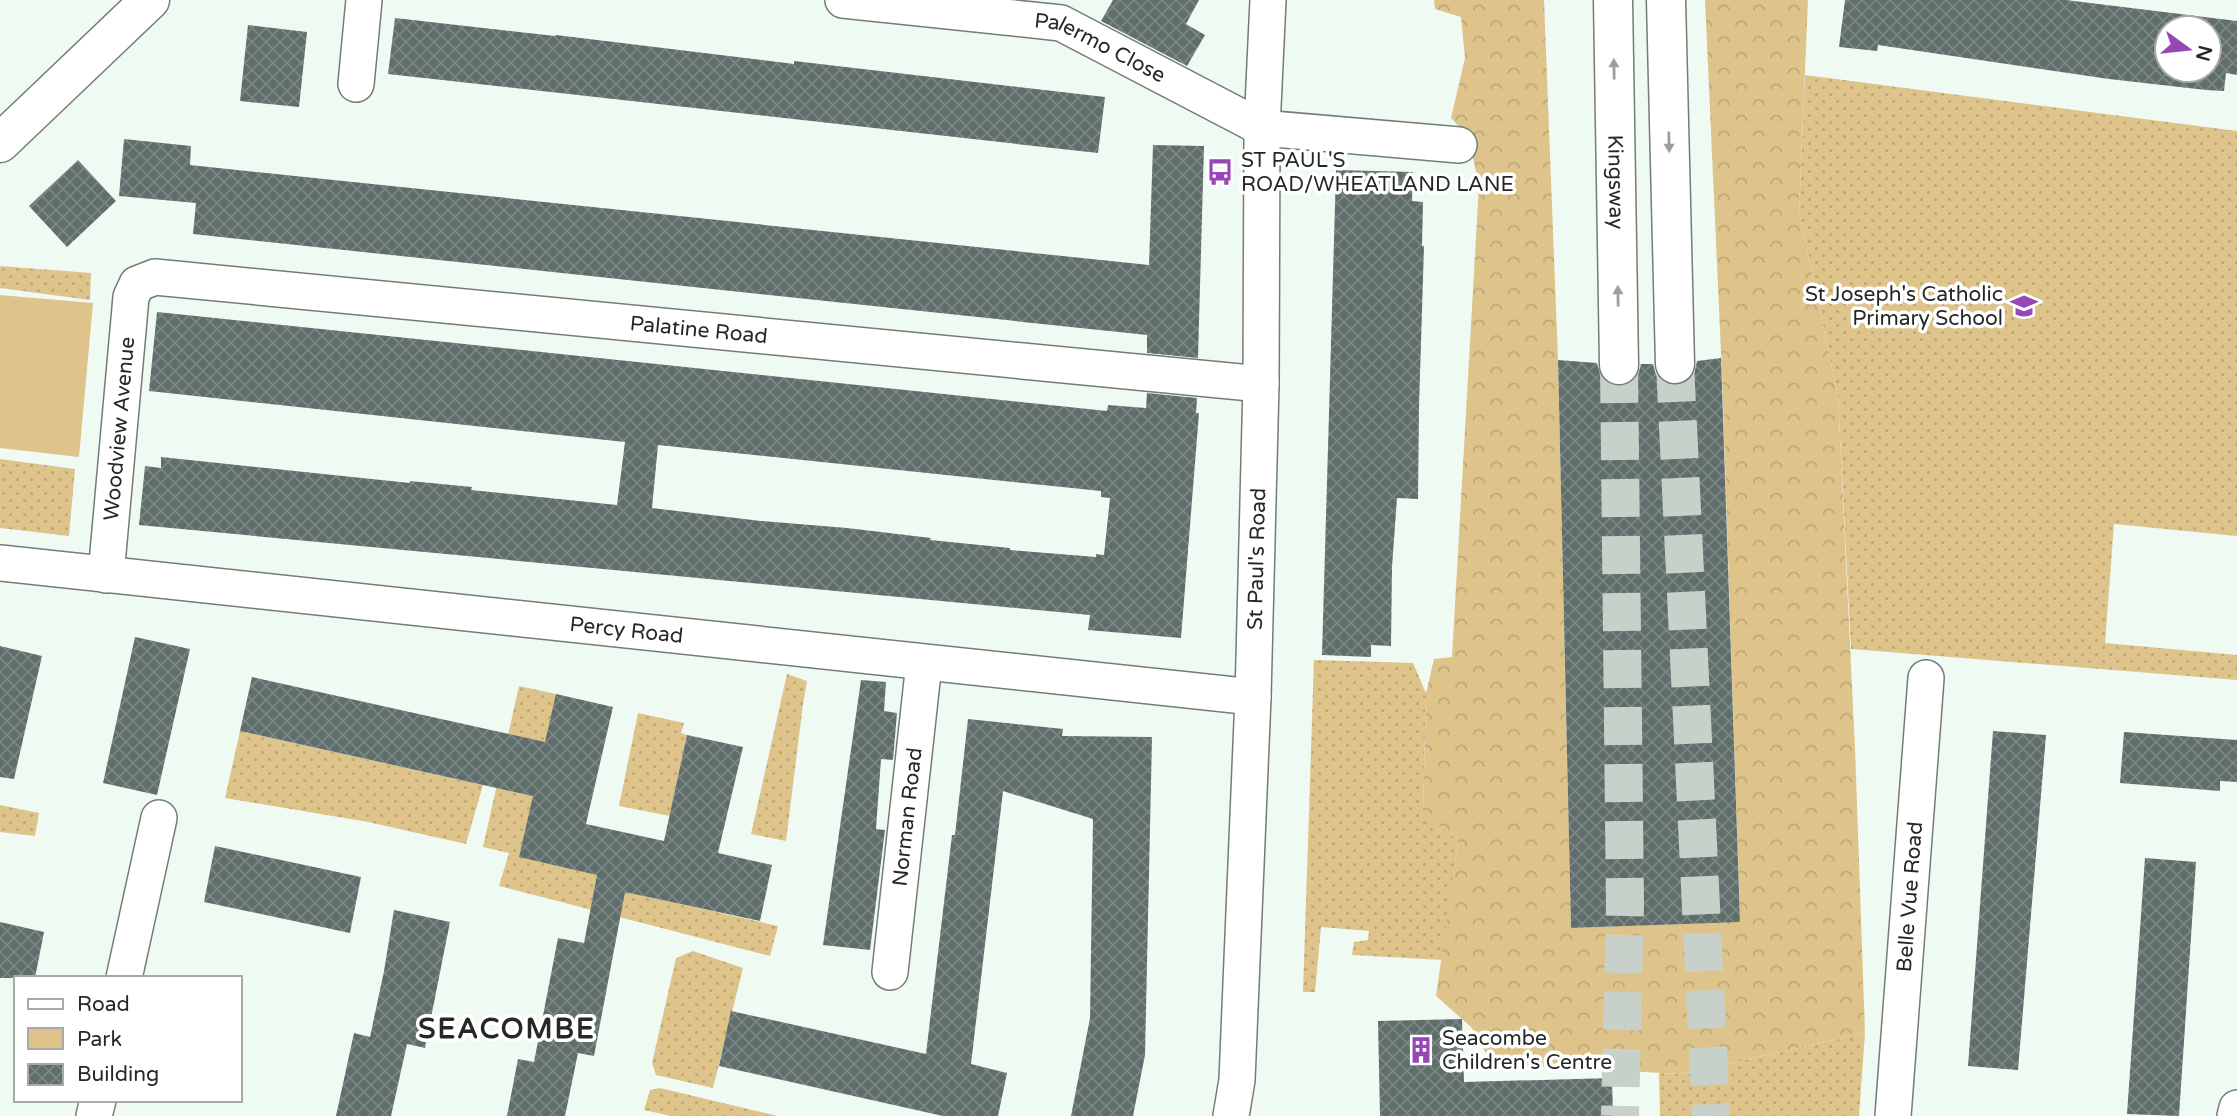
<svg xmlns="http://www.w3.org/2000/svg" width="2237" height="1116" viewBox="0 0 2237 1116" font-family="'Varela Round',sans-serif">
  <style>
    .grass { fill: url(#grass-dots) }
    .forest { fill: url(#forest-crowns) }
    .park { fill: #dec48b }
    .building { fill: url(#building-cross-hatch); fill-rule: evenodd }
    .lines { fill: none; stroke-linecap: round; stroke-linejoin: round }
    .highway-tunnel { stroke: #c7d1c9; stroke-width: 38; stroke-dasharray: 38 19; stroke-linecap: butt }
    .street-casing { stroke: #737d75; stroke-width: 38 }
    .secondary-casing { stroke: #737d75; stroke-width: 41 }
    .highway-casing { stroke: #737d75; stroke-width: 41 }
    .street { stroke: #fff; stroke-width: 35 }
    .secondary { stroke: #fff; stroke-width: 38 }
    .highway { stroke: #fff; stroke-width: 38 }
    .oneway { fill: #9d9f9d }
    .labels { text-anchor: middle; stroke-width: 7; stroke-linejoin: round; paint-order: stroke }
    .street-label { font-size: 21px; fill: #252926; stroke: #fff }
    .poi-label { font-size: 21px; fill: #252926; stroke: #fff; text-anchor: start }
    .district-label { font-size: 28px; font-weight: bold; letter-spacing: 2px; fill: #252926; stroke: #fff }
  </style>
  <defs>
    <pattern id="grass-dots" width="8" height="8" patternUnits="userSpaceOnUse" patternTransform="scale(1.75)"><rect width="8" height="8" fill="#dec48b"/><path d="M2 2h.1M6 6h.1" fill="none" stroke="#bea878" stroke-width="1.8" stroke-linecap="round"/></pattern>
    <pattern id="forest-crowns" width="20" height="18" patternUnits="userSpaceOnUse" patternTransform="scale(1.75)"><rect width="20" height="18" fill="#dec48b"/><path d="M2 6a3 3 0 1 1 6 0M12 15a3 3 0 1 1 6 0" fill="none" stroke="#bea878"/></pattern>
    <pattern id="building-cross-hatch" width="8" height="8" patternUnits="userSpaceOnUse" patternTransform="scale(1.75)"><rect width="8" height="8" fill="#5f6e6b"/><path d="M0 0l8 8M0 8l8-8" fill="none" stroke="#7c8684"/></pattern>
  </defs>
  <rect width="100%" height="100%" fill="#effbf2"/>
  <path class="grass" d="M1805 75 2237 131V536L2114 524 2105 643 2237 655V680L1851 649 1838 396 1799 211Z
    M0 266 91 273 90 300 0 288Z
    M0 459 75 469 69 536 0 528Z
    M1314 660 1413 663 1426 693 1423 810 1458 841 1442 960 1352 955 1354 942 1368 940 1369 931 1321 927 1315 992H1303Z
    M787 674 807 681 803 704 786 841 751 834Z
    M519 686 556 694 597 875 596 885 778 926 770 956 499 886 509 853 483 847Z
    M638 713 684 723 681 733 687 735 670 816 619 806Z
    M240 731 483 785 466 844 368 822 225 798Z
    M0 805 39 813 35 836 0 832Z
    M693 951 743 968 713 1088 656 1075 652 1063 676 958Z
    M1865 1033 1859 1116H1660L1659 1073 1682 1074Z
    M660 1088 778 1116H671L644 1110 650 1090Z"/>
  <path class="forest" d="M1434 0H1544L1558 360 1571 928 1740 921 1722 374 1705 0H1808L1799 211 1838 396 1855 748 1865 1033 1681 1074 1492 1064 1472 1028 1436 996 1458 841 1423 811 1426 693 1434 659 1452 657 1479 185 1468 136 1451 118 1465 58 1461 17 1435 9Z"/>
  <path class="park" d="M0 295 93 303 79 457 0 448Z"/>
  <path class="building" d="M1113 0H1199L1186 24 1205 35 1187 66 1101 21Z
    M1845 0H2066L2237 21V75L2226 73 2224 91 2206 90 2109 79 1878 45 1877 51 1839 47ZM2167 28H2209V70H2167Z
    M395 18 555 36 556 35 794 64V61L1105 97 1098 153 388 74Z
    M248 25 307 32 299 107 240 101Z
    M124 139 191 146 190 165 1149 265 1153 145 1204 146 1198 358 1147 353V335L193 234 196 203 119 196Z
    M78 160 116 201 67 247 29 206Z
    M1336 170 1413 172 1412 201 1423 202 1422 246H1424L1419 407 1418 499 1397 498 1392 567 1391 646 1371 645V657L1322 655Z
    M157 312 1107 411 1108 405 1146 408 1147 393 1197 398 1196 413H1199L1181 638 1088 630 1090 615 139 525 145 466 161 468V457L410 483V481L472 487 471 490 617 505 625 442 149 391ZM658 445 1101 491V497L1110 498 1104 555 1096 554V557L1010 550V548L930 540 931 538 847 528 761 521 652 508Z
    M1721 358 1740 922 1571 928 1558 360 1597 363 1601 377 1609 384 1619 387 1631 383 1638 375 1641 364H1653L1656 375 1664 383 1676 386 1686 383 1694 375 1697 361Z
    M135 637 190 649 157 795 103 783Z
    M0 646 42 656 14 779 0 777Z
    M252 677 545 742 556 694 613 707 586 824 664 841 687 735 743 747 718 853 772 865 760 921 625 892 594 1056 578 1053 565 1116H507L518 1059 534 1062 558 938 584 943 597 875 519 857 533 796 240 731Z
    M861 680 886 682 884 711 897 713 893 760 881 759 876 829 885 830 870 950 823 945Z
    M968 719 1063 729 1062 736 1152 737 1145 1055 1133 1116H1071L1090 1018 1093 819 1003 791 971 1064 1007 1073 998 1116H943L719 1066 731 1011 926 1054 952 835H955Z
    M1993 731 2046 735 2018 1070 1968 1066Z
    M2124 732 2237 740V782L2220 781V791L2120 783Z
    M215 846 361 877 350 933 204 902Z
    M2145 858 2196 862 2179 1116 2127 1114Z
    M394 910 450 922 425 1048 407 1044 391 1116H336L354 1033 370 1037 384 971Z
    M0 922 44 932 35 978H0Z
    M1462 1019 1464 1082 1612 1078 1613 1116H1380L1378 1021Z"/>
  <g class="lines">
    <path class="highway-tunnel" d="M1675 364 1711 1116
      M1619 365 1625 905 1620 1116"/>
    <defs>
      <g id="street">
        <path id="s1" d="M843 0 1061 23 1262 128 1459 145"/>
        <path d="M356 84 364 0"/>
        <path id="s2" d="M0 563 1253 697"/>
        <path id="s3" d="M106 575 131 297 137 284 155 277 1261 384"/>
        <path id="s4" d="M890 972 924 663"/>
        <path d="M124 978 159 818"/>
        <path d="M94 1116 98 1100"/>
        <path id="s5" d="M1231 1116 1237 1080 1253 697 1261 384 1262 128 1268 0"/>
        <path id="s6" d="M1893 1116 1926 678"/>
        <path d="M2235 1116 2237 1108"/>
      </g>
      <path id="secondary" d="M0 143 150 0"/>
      <g id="highway">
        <path id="s7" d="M1613 0 1619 365"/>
        <path d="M1666 0 1675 364"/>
      </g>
    </defs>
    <use href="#street" class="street-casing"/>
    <use href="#secondary" class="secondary-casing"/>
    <use href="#highway" class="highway-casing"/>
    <use href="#street" class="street"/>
    <use href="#secondary" class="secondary"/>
    <use href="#highway" class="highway"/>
  </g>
  <defs><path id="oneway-solid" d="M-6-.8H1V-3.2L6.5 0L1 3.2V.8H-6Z" transform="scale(1.75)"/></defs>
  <g class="oneway">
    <use href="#oneway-solid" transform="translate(1614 69) rotate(-91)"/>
    <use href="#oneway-solid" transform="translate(1669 142) rotate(89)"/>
    <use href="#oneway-solid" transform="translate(1618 296) rotate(-91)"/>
  </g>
  <defs>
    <symbol id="bus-bare" viewBox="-9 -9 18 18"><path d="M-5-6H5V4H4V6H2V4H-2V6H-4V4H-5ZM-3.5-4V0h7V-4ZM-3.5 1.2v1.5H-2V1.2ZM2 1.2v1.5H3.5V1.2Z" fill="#9746b5" stroke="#fff" stroke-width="2.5" paint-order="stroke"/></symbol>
    <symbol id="school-bare" viewBox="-9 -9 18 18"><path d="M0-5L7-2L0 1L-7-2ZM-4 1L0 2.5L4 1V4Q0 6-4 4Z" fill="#9746b5" stroke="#fff" stroke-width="2.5" paint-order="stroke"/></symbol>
    <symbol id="building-bare" viewBox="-9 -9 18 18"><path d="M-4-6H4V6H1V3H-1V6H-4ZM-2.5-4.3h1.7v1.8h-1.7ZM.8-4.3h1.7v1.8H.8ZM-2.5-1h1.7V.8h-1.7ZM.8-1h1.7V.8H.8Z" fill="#9746b5" stroke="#fff" stroke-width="2.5" paint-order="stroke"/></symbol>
  </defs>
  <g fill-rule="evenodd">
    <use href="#bus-bare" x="1201" y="153" width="38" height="38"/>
    <use href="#school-bare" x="2005" y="287" width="38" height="38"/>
    <use href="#building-bare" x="1402" y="1031" width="38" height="38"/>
  </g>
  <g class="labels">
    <g class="street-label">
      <text dy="7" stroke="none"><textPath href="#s1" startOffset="264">Palermo Close</textPath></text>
      <text dy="7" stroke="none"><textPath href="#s7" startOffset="182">Kingsway</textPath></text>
      <text dy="7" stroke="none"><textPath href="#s3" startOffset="859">Palatine Road</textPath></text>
      <text dy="7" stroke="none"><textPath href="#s3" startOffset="147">Woodview Avenue</textPath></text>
      <text dy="7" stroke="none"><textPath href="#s5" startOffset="558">St Paul's Road</textPath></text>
      <text dy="7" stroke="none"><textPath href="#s2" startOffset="630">Percy Road</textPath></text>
      <text dy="7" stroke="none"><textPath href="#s4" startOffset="156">Norman Road</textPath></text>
      <text dy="7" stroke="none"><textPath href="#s6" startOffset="220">Belle Vue Road</textPath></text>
    </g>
    <g class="poi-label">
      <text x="1241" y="167">ST PAUL'S<tspan x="1241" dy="24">ROAD/WHEATLAND LANE</tspan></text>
      <text x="2003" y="301" text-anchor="end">St Joseph's Catholic<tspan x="2003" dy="24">Primary School</tspan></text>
      <text x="1442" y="1045">Seacombe<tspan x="1442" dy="24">Children's Centre</tspan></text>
    </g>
    <g class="district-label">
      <text x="507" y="1038">SEACOMBE</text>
    </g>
  </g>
  <rect x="14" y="976" width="228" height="126" fill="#ffffff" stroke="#a8a9a8" stroke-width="2"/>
  <rect x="28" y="999" width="35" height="10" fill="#ffffff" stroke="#a8a9a8" stroke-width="2"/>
  <text x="77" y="1011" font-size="21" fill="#252926">Road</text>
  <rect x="28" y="1028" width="35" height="21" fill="#dec48b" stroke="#a8a9a8" stroke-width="2"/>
  <text x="77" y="1046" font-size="21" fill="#252926">Park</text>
  <rect x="28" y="1064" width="35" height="21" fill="url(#building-cross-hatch)" stroke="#a8a9a8" stroke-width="2"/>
  <text x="77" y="1081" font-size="21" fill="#252926">Building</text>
  <g transform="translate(2188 49) rotate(105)"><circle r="33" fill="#ffffff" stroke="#a8a9a8" stroke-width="2"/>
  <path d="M0-5L12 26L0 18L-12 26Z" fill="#9746b5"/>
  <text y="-10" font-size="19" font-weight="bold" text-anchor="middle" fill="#252926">N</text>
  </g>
</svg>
